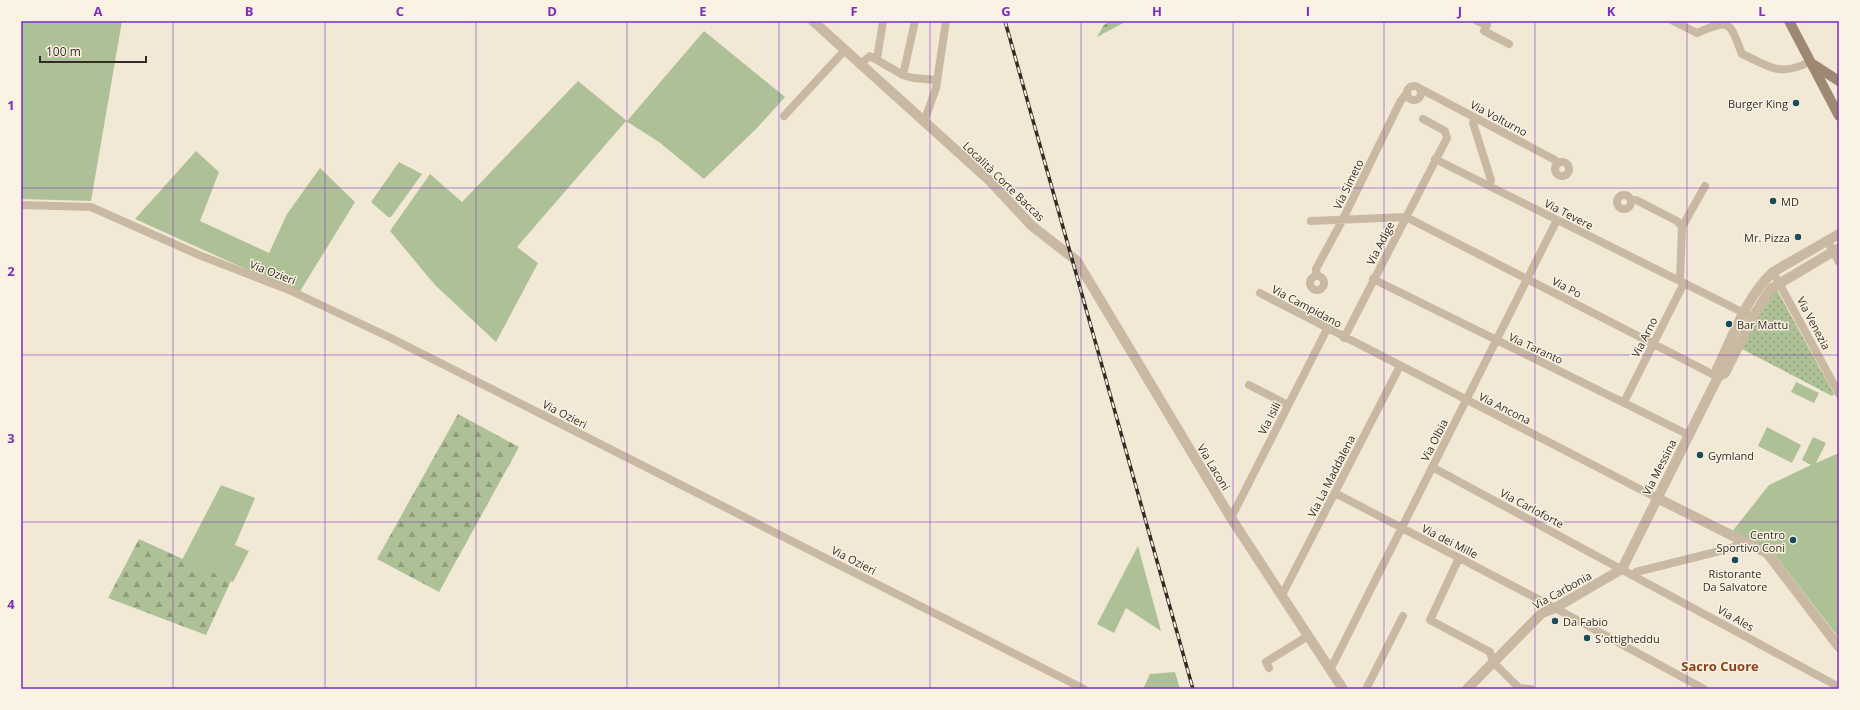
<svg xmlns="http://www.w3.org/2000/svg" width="1860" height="710" viewBox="0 0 1860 710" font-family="'Open Sans',sans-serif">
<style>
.grass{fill:#aec196}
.forest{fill:url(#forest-firs)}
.park{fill:url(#park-dots)}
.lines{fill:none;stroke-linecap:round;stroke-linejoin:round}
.minor{stroke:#cab9a2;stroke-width:8}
.tertiary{stroke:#cab9a2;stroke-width:10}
.secondary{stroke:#9e8873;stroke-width:10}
.rail-casing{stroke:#342b25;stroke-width:3.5}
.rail{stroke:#faf2e2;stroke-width:2;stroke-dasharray:6;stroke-linecap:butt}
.grid{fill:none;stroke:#7b2cbf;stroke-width:1;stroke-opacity:0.55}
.poi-dot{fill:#184c58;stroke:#faf2e2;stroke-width:1.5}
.labels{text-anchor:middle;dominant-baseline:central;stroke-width:3;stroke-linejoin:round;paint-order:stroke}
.poi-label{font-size:11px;fill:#342b25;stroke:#faf2e2;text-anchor:start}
.street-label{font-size:11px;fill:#342b25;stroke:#faf2e2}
.quarter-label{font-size:13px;font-weight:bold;fill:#884019;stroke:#faf2e2}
.neatline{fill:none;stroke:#7b2cbf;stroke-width:1.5}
.grid-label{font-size:13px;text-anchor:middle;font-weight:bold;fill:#7b2cbf}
</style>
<defs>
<pattern id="forest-firs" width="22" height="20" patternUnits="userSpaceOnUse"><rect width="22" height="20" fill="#aec196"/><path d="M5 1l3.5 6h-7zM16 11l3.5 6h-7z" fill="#8e9d7a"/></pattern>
<pattern id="park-dots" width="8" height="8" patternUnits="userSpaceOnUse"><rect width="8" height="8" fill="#aec196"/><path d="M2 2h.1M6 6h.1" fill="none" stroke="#8e9d7a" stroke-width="1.8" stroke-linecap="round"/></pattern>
</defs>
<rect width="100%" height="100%" fill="#f2e8d6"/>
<path class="grass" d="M 21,21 L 122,21 L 91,201 L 21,199 Z
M 704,31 L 785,97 L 756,129 L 704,179 L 659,142 L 626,121 L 517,247 L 538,263 L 496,342 L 435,285 L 390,231 L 430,174 L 462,202 L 578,81 L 627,121 Z
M 196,151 L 219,172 L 200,221 L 269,253 L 287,214 L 320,168 L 355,202 L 299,293 L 135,219 Z
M 399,162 L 422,174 L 391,217 L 388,217 L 371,202 Z
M 1796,382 L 1819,393 L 1814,403 L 1791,392 Z
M 1767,427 L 1801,445 L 1792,463 L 1758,446 Z
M 1813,437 L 1826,443 L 1816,463 L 1839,453 L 1839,638 L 1771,550 L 1731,533 L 1769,485 L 1811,465 L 1802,460 Z
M 221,485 L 255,498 L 235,545 L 249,551 L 233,582 L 182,560 Z
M 1138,546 L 1161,631 L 1126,608 L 1114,633 L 1097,624 Z
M 1175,672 L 1180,689 L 1143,689 L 1150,674 Z"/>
<path class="forest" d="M 1109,21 L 1127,21 L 1097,37 L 1103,26 Z
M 458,414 L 519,447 L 439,592 L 377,559 Z
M 139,539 L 231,581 L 206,635 L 108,598 Z"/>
<path class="park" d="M 1777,290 L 1834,394 L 1832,396 L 1742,349 L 1766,300 Z"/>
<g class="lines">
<path class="minor" d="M 1477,21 L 1487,25
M 1488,21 L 1484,31 L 1509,44
M 1673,21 L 1697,33 C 1731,18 1729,21 1742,54 C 1771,67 1778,77 1810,62
M 877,59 L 883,21
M 860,64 L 870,56 L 903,75 L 913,78 L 937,80
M 903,75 L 915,21
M1407 93a7 7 0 1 1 14 0a7 7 0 1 1-14 0Z
M 1419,88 L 1555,160 L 1558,163
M 784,116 L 845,50
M 1475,118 L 1473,123 L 1491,180 L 1490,186
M 924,122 L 936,88 L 946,21
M 1435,159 L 1748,315
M1555 169a7 7 0 1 1 14 0a7 7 0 1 1-14 0Z
M1617 202a7 7 0 1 1 14 0a7 7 0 1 1-14 0Z
M 1631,200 L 1636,200 L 1677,221 L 1682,227
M 21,205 L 91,207 L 199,255 L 289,290 L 389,337 L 1084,689
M 1311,221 L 1406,217 L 1718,377
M 1827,240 L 1839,262
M 1773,272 L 1839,394
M1310 283a7 7 0 1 1 14 0a7 7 0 1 1-14 0Z
M 1317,276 L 1316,269 L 1343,219 L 1400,102 L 1407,93
M 1373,279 L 1689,435
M 1680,281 L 1682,227 L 1705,186
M 1260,293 L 1657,498
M 1344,338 L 1447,138 L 1445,131 L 1423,119
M 1249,385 L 1288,405
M 1624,402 L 1684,283
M 1432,467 L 1839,687
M 1335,493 L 1555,608 L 1704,689
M 1231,518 L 1327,329
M 1459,558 L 1430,620 L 1490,652 L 1493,662 L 1519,688 L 1531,689
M 1634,575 L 1636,572 L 1732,548 L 1742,541
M 1282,595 L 1400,366
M 1269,668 L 1266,662 L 1308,636
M 1330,670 L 1557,220
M 1366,689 L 1403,616"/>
<path class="tertiary" d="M 813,21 L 989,180 L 1032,226 L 1077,261 L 1231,518 L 1343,689
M 1718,377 L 1717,369 C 1733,336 1746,297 1773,272 L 1839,234
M 1657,498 L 1767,553 L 1839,647
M 1467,689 L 1542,613 L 1555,608 L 1622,569 L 1718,377 L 1725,373 L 1753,317 L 1766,296 L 1772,288 L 1839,248"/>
<path class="secondary" d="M 1789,21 L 1839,116
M 1811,63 L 1839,81"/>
<defs>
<path id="rail" d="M 1005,21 L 1193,689"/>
</defs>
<use href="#rail" class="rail-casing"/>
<use href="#rail" class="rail"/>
</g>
<path class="grid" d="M 173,21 L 173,689M 325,21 L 325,689M 476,21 L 476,689M 627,21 L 627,689M 779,21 L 779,689M 930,21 L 930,689M 1081,21 L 1081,689M 1233,21 L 1233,689M 1384,21 L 1384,689M 1535,21 L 1535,689M 1687,21 L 1687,689M 21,188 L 1839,188M 21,355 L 1839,355M 21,522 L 1839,522"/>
<g class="poi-dot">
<circle cx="1796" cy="103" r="4"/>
<circle cx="1773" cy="201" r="4"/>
<circle cx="1798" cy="237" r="4"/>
<circle cx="1729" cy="324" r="4"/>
<circle cx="1700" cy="455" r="4"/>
<circle cx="1793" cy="540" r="4"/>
<circle cx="1735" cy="560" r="4"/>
<circle cx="1555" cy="621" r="4"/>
<circle cx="1587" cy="638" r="4"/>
</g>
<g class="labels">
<g class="poi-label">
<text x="1788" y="103" text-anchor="end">Burger King</text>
<text x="1781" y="201">MD</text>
<text x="1790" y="237" text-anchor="end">Mr. Pizza</text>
<text x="1737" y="324">Bar Mattu</text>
<text x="1708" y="455">Gymland</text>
<text x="1785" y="534" text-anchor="end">Centro<tspan x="1785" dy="13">Sportivo Coni</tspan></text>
<text x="1735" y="573" text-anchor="middle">Ristorante<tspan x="1735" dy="13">Da Salvatore</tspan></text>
<text x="1563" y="621">Da Fabio</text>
<text x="1595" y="638">S'ottigheddu</text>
</g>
<g class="street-label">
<text transform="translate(1499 118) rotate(28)">Via Volturno</text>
<text transform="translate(1004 181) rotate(44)">Località Corte Baccas</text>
<text transform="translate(1348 184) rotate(-64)">Via Simeto</text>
<text transform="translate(1569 214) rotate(27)">Via Tevere</text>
<text transform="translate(1380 243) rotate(-63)">Via Adige</text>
<text transform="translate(273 272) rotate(21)">Via Ozieri</text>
<text transform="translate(1567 287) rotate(27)">Via Po</text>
<text transform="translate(1307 306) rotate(28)">Via Campidano</text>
<text transform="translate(1814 323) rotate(62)">Via Venezia</text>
<text transform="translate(1644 337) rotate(-63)">Via Arno</text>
<text transform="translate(1536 348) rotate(25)">Via Taranto</text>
<text transform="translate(1505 408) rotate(27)">Via Ancona</text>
<text transform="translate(565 414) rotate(27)">Via Ozieri</text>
<text transform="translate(1269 418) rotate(-63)">Via Isili</text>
<text transform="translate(1434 440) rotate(-63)">Via Olbia</text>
<text transform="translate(1214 467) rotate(59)">Via Laconi</text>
<text transform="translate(1659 467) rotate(-63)">Via Messina</text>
<text transform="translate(1331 476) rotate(-63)">Via La Maddalena</text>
<text transform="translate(1532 508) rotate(28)">Via Carloforte</text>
<text transform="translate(1450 541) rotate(27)">Via dei Mille</text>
<text transform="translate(854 560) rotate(27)">Via Ozieri</text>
<text transform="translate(1562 590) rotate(-29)">Via Carbonia</text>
<text transform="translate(1736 618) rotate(29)">Via Ales</text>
</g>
<g class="quarter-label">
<text x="1720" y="666">Sacro Cuore</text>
</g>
</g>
<rect width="1860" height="710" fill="none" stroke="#faf2e2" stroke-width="44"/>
<path d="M40 56v6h106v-6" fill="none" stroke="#342b25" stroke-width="2"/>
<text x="46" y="56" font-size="12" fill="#342b25" stroke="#faf2e2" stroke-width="3" paint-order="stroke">100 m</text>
<rect x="22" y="22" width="1816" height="666" class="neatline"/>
<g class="grid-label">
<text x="98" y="16">A</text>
<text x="249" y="16">B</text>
<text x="400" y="16">C</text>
<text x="552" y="16">D</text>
<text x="703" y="16">E</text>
<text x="854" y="16">F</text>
<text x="1006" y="16">G</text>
<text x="1157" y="16">H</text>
<text x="1308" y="16">I</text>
<text x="1460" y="16">J</text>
<text x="1611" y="16">K</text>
<text x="1762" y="16">L</text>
<text x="11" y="110">1</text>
<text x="11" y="276">2</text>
<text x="11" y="443">3</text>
<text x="11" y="609">4</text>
</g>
</svg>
